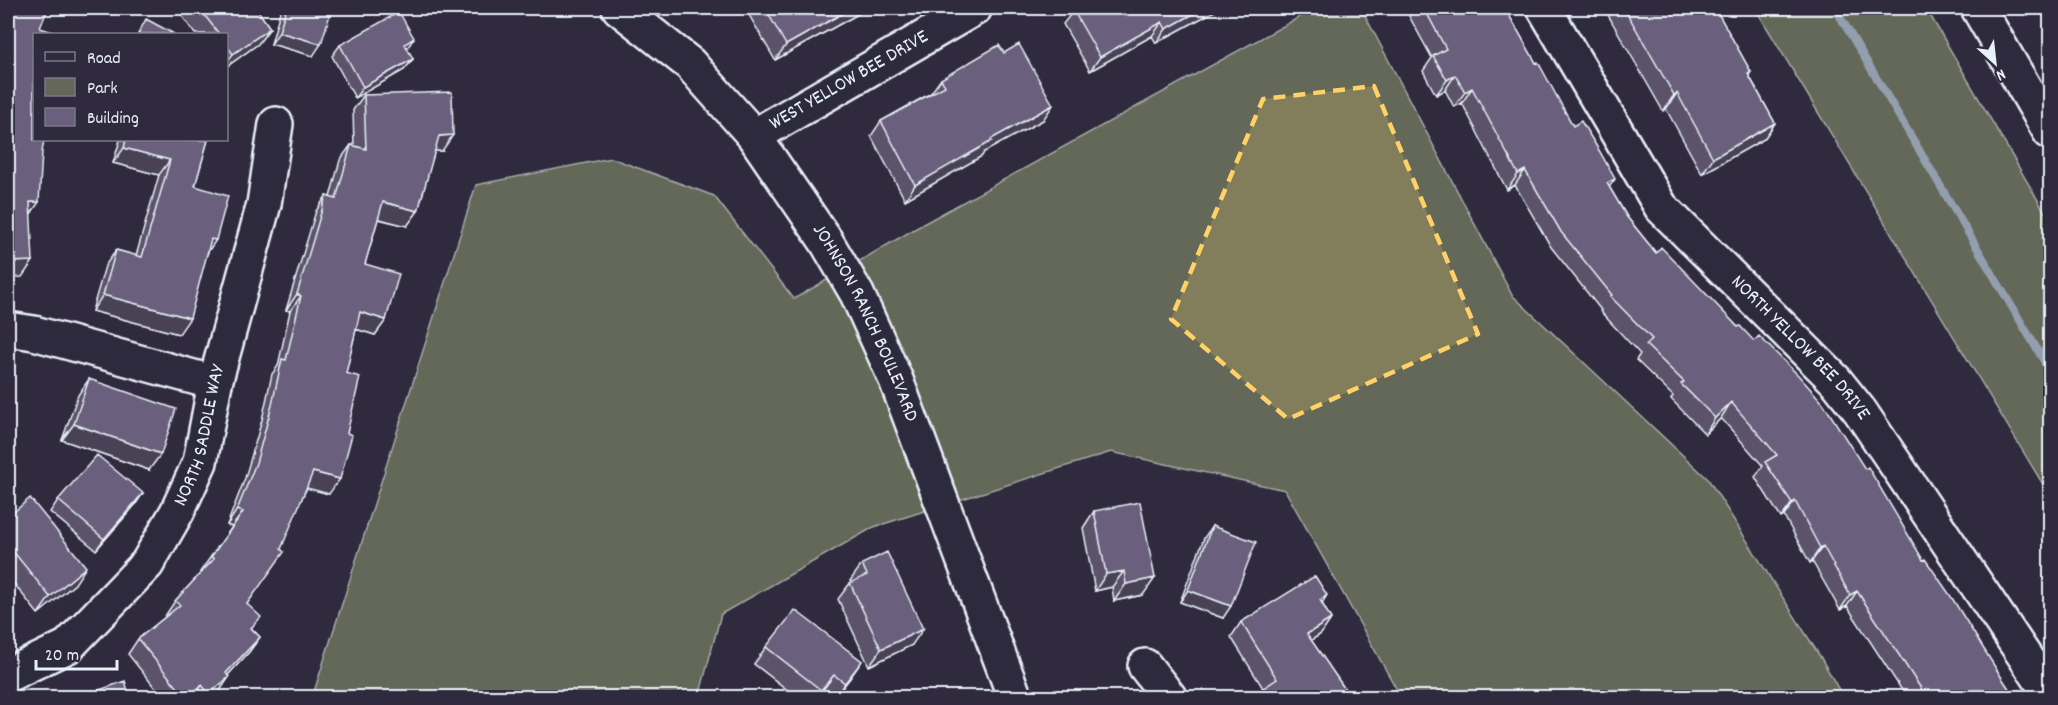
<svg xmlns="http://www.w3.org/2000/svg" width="2058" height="705" viewBox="0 0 2058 705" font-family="Dekko,sans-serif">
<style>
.green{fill:#646759;stroke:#a6aca8;stroke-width:1.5}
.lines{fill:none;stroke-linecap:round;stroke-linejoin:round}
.stream{stroke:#939eaf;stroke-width:8}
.minor-casing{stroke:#e8f1f8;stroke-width:38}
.minor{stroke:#2f2a3d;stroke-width:33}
.wall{fill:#5b526b;stroke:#e8f1f8;stroke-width:1.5}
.shaded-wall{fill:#4a4257;stroke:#e8f1f8;stroke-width:1.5}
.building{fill:#6a5f7c;stroke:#e8f1f8;stroke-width:1.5}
.marked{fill:#ffd166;fill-opacity:0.2;stroke:#ffd166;stroke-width:4.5;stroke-dasharray:12 8;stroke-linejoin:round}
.labels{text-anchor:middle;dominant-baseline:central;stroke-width:4.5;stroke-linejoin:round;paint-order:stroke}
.street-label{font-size:20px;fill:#e8f1f8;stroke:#2f2a3d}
</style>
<rect width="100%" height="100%" fill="#2f2a3d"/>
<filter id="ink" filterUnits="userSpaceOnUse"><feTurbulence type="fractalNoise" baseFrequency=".0167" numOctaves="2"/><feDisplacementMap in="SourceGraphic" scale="12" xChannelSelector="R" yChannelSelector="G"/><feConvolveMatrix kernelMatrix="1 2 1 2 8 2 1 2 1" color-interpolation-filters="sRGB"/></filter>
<g filter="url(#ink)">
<path class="green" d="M 1316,8 L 1361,8 L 1512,295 L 1708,479 L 1821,658 L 1843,697 L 1401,697 L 1285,490 L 1111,452 L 874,527 L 721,614 L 699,697 L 312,698 L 476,185 L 611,158 L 714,196 L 794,299 L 925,223 Z
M 1755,8 L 1926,8 L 2050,221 L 2050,496 Z"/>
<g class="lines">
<path class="stream" d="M 1835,8 L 2050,371"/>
<defs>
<g id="minor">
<path id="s1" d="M 619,8 L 690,64 L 754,136 L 826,241 L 857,294 L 896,380 L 1015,698"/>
<path id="s2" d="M 1544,8 L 1661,207 L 1836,381 L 1860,411 L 2050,694"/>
<path d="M 1978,8 L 2050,132"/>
<path id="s3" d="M 754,136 L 975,8"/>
<path d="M 8,329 L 34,333 L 215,383"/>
<path d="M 1145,666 L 1170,698"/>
<path id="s4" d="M 8,675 L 68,646 L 147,564 L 177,512 L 200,462 L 215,383 L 264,204 L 276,124"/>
</g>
</defs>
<use href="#minor" class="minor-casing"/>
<use href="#minor" class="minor"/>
</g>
<path class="wall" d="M 184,8 L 256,8 L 270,28 L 258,44 L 226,67 L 226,34 L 195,34 L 180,13 Z
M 281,8 L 332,8 L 313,56 L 271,44 Z
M 745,8 L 869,8 L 775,60 Z
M 1073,8 L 1220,8 L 1156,43 L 1152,36 L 1090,71 L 1063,24 L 1074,10 Z
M 1408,8 L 1505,8 L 1536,63 L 1627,217 L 1656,253 L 1923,560 L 2015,698 L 1907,698 L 1847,606 L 1840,610 L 1812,561 L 1810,563 L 1784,516 L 1781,518 L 1755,477 L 1763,466 L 1721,418 L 1705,434 L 1671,399 L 1673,396 L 1636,360 L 1640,354 L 1600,311 L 1601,310 L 1551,247 L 1515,185 L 1507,190 L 1462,103 L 1454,107 L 1445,90 L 1436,95 L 1423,71 L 1432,58 L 1409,16 L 1411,13 Z
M 1604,8 L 1715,8 L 1751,72 L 1749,75 L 1775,123 L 1764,139 L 1702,174 L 1666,109 L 1663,111 Z
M 340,45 L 407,48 L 413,59 L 404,70 L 355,98 L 332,56 Z
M 941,79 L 1043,120 L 984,152 L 982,156 L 905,200 L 871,136 L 881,121 L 931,93 Z
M 364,95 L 442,151 L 434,151 L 418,211 L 407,226 L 378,219 L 365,264 L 386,320 L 375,335 L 356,329 L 346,373 L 329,494 L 307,488 L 247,604 L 252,629 L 260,637 L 249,652 L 228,675 L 229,677 L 219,692 L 212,698 L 163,698 L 128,654 L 138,639 L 165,617 L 165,616 L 175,601 L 201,573 L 200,572 L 232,527 L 227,525 L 245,478 L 262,420 L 272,374 L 278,366 L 290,311 L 286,310 L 316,211 L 326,196 L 330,197 L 340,160 L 351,145 L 354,146 L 353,110 Z
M 120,140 L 208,140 L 195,186 L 208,252 L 179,334 L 92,311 L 105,266 L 116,250 L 136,256 L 159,175 L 113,163 Z
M 89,379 L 149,470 L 62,440 L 78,395 Z
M 143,493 L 135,505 L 96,550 L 50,512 L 58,500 Z
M 1094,511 L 1143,595 L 1114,601 L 1112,587 L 1095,591 L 1083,528 Z
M 8,517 L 75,584 L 38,614 L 8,576 Z
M 1212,526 L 1223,618 L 1180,602 L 1204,538 Z
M 862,564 L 912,645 L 869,666 L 838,599 L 851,582 L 850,581 Z
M 1322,603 L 1331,619 L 1321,634 L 1311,640 L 1351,698 L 1254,698 L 1259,691 L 1263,688 L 1231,637 L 1241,622 Z
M 766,647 L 850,678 L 834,698 L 830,698 L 822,691 L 817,698 L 798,698 L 754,664 Z"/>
<path class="shaded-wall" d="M 852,8 L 869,8 L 775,60 L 786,45 Z
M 1204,8 L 1220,8 L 1156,43 L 1166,29 Z
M 1162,22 L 1152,36 L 1090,71 L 1100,57 Z
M 270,28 L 258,44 L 226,67 L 226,63 L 233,54 Z
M 279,32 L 321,44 L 313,56 L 271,44 Z
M 414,38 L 406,50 L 405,44 Z
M 413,59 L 404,70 L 355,98 L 363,87 Z
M 1455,75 L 1445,90 L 1436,95 L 1447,80 Z
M 1472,88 L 1462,103 L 1454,107 L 1465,92 Z
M 1677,93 L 1666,109 L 1663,111 L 1674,95 Z
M 1053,105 L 1043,120 L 984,152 L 982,156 L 905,200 L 915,185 L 991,139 Z
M 1775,123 L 1764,139 L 1702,174 L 1713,158 Z
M 453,135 L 442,151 L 428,151 L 439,136 Z
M 124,148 L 170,160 L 159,175 L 113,163 Z
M 1525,170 L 1515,185 L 1507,190 L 1518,174 Z
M 1615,179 L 1604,194 L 1607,183 Z
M 30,202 L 39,202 L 28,218 Z
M 383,202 L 418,211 L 407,226 L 372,217 Z
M 211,239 L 216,240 L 205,256 Z
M 33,261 L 22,277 L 8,278 L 8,262 Z
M 297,294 L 301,296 L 290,311 L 286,310 Z
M 103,295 L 190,318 L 179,334 L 92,311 Z
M 360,312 L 386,320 L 375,335 L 349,327 Z
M 1731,402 L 1721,418 L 1705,434 L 1715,418 Z
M 74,424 L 161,454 L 149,470 L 62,440 Z
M 313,472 L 340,479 L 329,494 L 303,487 Z
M 143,493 L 135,505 L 96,550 L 104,539 Z
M 1795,501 L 1784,516 L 1781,518 L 1792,503 Z
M 237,510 L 243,512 L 232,527 L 227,525 Z
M 1823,546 L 1812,561 L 1810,563 L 1820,548 Z
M 86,567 L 75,584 L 38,614 L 50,597 Z
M 1124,571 L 1112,587 L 1095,591 L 1106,574 Z
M 1155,578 L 1143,595 L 1114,601 L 1126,584 Z
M 1188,590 L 1231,606 L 1223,618 L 1180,602 Z
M 1857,591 L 1847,606 L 1840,610 L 1850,595 Z
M 1327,595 L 1317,611 L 1320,600 Z
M 1331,619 L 1321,634 L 1296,650 L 1307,634 Z
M 923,629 L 912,645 L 869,666 L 881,649 Z
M 260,637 L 249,652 L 216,688 L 226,673 Z
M 862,661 L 850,678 L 834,698 L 845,683 Z
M 834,675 L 822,691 L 816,698 L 821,690 Z
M 229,677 L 219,692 L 212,698 L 206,698 L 209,694 Z
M 202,685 L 194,698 L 187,698 Z"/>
<path class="building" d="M 8,8 L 48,8 L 40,28 L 59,34 L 34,34 L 34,140 L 44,140 L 42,152 L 39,202 L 30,202 L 33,261 L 8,262 Z
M 199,8 L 256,8 L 270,28 L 233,54 L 226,45 L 226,34 L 219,34 Z
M 286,8 L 332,8 L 321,44 L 279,32 Z
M 765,8 L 852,8 L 786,45 Z
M 1078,8 L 1204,8 L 1166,29 L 1162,22 L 1100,57 L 1073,10 Z
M 1424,8 L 1505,8 L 1536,63 L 1538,62 L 1573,126 L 1581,121 L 1600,152 L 1615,179 L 1607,183 L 1627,217 L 1656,253 L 1661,247 L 1738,327 L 1740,326 L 1754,341 L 1759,336 L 1798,375 L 1823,403 L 1865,469 L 1868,467 L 1923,560 L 1925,559 L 1952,598 L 2000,675 L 2015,698 L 1922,698 L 1920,695 L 1924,693 L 1857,591 L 1850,595 L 1823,546 L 1820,548 L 1795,501 L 1792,503 L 1765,462 L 1777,455 L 1731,402 L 1715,418 L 1681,384 L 1684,382 L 1646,345 L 1652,339 L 1610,296 L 1612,295 L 1561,232 L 1525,170 L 1518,174 L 1472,88 L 1465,92 L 1455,75 L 1447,80 L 1433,56 L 1446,49 Z
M 1624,8 L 1715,8 L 1751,72 L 1748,74 L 1775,123 L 1713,158 L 1677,93 L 1674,95 Z
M 399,12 L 414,38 L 405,44 L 413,59 L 363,87 L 340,45 Z
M 146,19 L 174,34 L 138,34 Z
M 1019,44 L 1053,105 L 991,139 L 992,141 L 915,185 L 881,121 L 945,86 L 941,79 L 999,45 L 1004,53 Z
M 452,92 L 453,135 L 439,136 L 418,211 L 383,202 L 365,264 L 399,274 L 386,320 L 360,312 L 346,373 L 360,377 L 347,433 L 352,435 L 340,479 L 313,472 L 281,549 L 284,552 L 247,604 L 261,617 L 251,628 L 260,637 L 226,673 L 229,677 L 209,694 L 202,685 L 186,698 L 138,639 L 180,605 L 175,601 L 214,559 L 211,557 L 243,512 L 237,510 L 256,463 L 272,405 L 282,359 L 286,360 L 301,296 L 297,294 L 326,196 L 336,199 L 351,145 L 366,149 L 364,95 Z
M 126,140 L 208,140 L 195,186 L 228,196 L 216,240 L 211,239 L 190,318 L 103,295 L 116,250 L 142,257 L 170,160 L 124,148 Z
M 8,364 L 12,365 L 8,387 Z
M 89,379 L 176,409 L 161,454 L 74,424 Z
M 97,455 L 143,493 L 104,539 L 58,500 Z
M 30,498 L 86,567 L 50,597 L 8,545 L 8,517 Z
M 1140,502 L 1155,578 L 1126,584 L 1124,571 L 1106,574 L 1094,511 Z
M 1212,526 L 1256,542 L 1231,606 L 1188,590 Z
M 887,552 L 923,629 L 881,649 L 850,583 L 867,575 L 862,564 Z
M 1315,576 L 1327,595 L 1320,600 L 1331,619 L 1307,634 L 1351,698 L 1264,698 L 1259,691 L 1277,679 L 1241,622 Z
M 795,610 L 862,661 L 845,683 L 834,675 L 821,690 L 766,647 Z
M 8,612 L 11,619 L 8,621 Z
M 125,681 L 130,698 L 77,698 Z"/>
</g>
<path class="marked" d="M 1374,86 L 1478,334 L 1288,419 L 1171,319 L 1263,99 Z"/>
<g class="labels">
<g class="street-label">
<text stroke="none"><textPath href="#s3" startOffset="110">WEST YELLOW BEE DRIVE</textPath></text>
<text stroke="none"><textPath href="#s1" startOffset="405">JOHNSON RANCH BOULEVARD</textPath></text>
<text stroke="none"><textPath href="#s2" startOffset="429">NORTH YELLOW BEE DRIVE</textPath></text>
<text stroke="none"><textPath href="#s4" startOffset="321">NORTH SADDLE WAY</textPath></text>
</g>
</g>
<rect width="2058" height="705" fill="none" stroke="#2f2a3d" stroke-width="30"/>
<rect x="15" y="15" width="2028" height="675" fill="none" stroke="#e8f1f8" stroke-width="2" filter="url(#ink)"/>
<rect x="33" y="33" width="195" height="108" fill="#2f2a3d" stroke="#797a88" stroke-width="1.5"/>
<rect x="45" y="52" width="30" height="9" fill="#2f2a3d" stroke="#797a88" stroke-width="1.5"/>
<text x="87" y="63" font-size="18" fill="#e8f1f8">Road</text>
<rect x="45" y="78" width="30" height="18" fill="#646759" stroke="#797a88" stroke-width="1.5"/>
<text x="87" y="93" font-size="18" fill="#e8f1f8">Park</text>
<rect x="45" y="108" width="30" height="18" fill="#6a5f7c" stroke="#797a88" stroke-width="1.5"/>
<text x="87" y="123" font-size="18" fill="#e8f1f8">Building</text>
<g transform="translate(1995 63) rotate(153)" stroke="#2f2a3d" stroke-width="4.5" paint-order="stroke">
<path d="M0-4.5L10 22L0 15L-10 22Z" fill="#e8f1f8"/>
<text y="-9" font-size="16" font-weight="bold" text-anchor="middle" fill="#e8f1f8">N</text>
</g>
<path d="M36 660v9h81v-9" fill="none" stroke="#e8f1f8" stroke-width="3"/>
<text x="45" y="660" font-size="18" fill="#e8f1f8" stroke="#2f2a3d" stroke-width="4.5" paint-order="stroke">20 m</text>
</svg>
